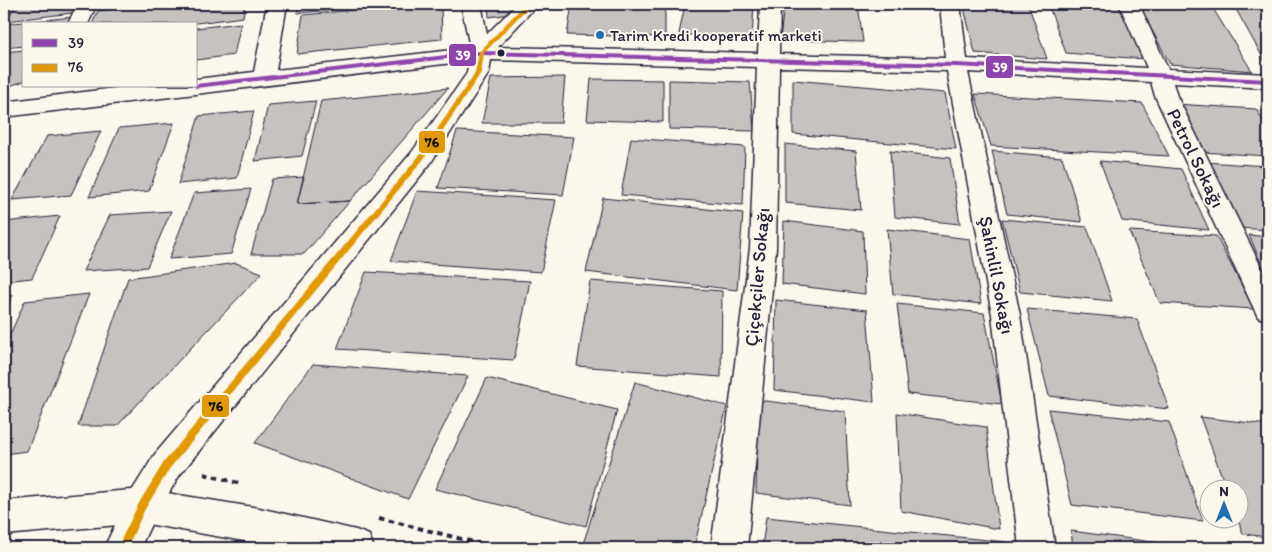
<svg xmlns="http://www.w3.org/2000/svg" width="1272" height="552" viewBox="0 0 1272 552" font-family="Itim,sans-serif">
<style>
.building{fill:#c6c2c0;stroke:#22223b}
.lines{fill:none;stroke-linecap:round;stroke-linejoin:round}
.minor-casing{stroke:#22223b;stroke-width:3}
.major-casing{stroke:#22223b;stroke-width:3}
.path{stroke:#22223b;stroke-width:4;stroke-dasharray:5.5 4.5;stroke-linecap:butt}
.minor{fill:#fbf7ec;fill-rule:evenodd}
.major{fill:#fbf7ec;fill-rule:evenodd}
.bus-1-casing{stroke:#fbf7ec;stroke-width:3}
.bus-2-casing{stroke:#fbf7ec;stroke-width:3}
.bus-1{fill:#8e44ad;fill-rule:evenodd}
.bus-2{fill:#e29906;fill-rule:evenodd}
.poi-dot{fill:#1f6fb2;stroke:#fbf7ec;stroke-width:2}
.bus-dot{fill:#22223b;stroke:#fbf7ec;stroke-width:2}
.labels{text-anchor:middle;dominant-baseline:central;stroke-width:4;stroke-linejoin:round;paint-order:stroke}
.far-poi-label{font-size:16px;fill:#22223b;stroke:#fbf7ec;text-anchor:start}
.street-label{font-size:19px;fill:#22223b;stroke:#fbf7ec}
.line-badge{stroke:#fbf7ec;stroke-width:2}
.badge-label{font-size:14px;text-anchor:middle;font-weight:bold;fill:#fff}
.pale-badge-label{font-size:14px;text-anchor:middle;font-weight:bold;fill:#111}
</style>
<rect width="100%" height="100%" fill="#fbf7ec"/>
<filter id="ink" filterUnits="userSpaceOnUse"><feTurbulence type="fractalNoise" baseFrequency=".02" numOctaves="2"/><feDisplacementMap in="SourceGraphic" scale="10" xChannelSelector="R" yChannelSelector="G"/><feConvolveMatrix kernelMatrix="1 2 1 2 8 2 1 2 1" color-interpolation-filters="sRGB"/></filter>
<g filter="url(#ink)">
<path class="building" d="M 16,4 L 84,4 L 80,12 L 7,21 Z
M 156,4 L 245,4 L 243,17 L 189,24 L 92,24 L 98,11 Z
M 299,4 L 362,4 L 361,8 L 297,13 Z
M 416,4 L 441,4 L 442,39 L 297,54 L 303,15 Z
M 488,4 L 520,4 L 511,14 L 489,17 Z
M 572,4 L 665,4 L 665,37 L 567,35 Z
M 685,4 L 754,4 L 752,40 L 679,34 Z
M 784,4 L 858,4 L 863,42 L 780,40 Z
M 963,4 L 1028,4 L 1047,59 L 975,53 Z
M 1048,4 L 1118,4 L 1145,59 L 1066,53 Z
M 1138,4 L 1210,4 L 1252,71 L 1170,64 Z
M 1233,4 L 1268,4 L 1268,67 Z
M 73,17 L 69,24 L 24,24 L 24,46 L 4,48 L 4,24 Z
M 241,23 L 234,55 L 196,60 L 196,28 Z
M 24,50 L 24,81 L 4,88 L 4,52 Z
M 565,77 L 561,123 L 482,123 L 491,78 Z
M 591,79 L 663,80 L 663,122 L 587,120 Z
M 669,80 L 750,82 L 754,131 L 669,129 Z
M 793,80 L 945,93 L 956,149 L 793,134 Z
M 448,88 L 350,201 L 297,204 L 321,101 Z
M 975,94 L 1142,103 L 1169,156 L 991,146 Z
M 316,101 L 302,156 L 255,161 L 268,105 Z
M 1175,104 L 1256,109 L 1268,128 L 1268,156 L 1201,152 Z
M 254,111 L 237,178 L 178,184 L 199,116 Z
M 174,123 L 149,191 L 89,197 L 119,128 Z
M 101,131 L 71,195 L 12,200 L 47,136 Z
M 457,131 L 574,137 L 563,195 L 438,188 Z
M 631,138 L 745,147 L 743,205 L 621,195 Z
M 785,144 L 856,151 L 861,210 L 785,203 Z
M 890,151 L 950,158 L 960,224 L 895,217 Z
M 992,151 L 1062,157 L 1082,222 L 1007,214 Z
M 1100,161 L 1181,169 L 1209,230 L 1122,221 Z
M 1204,162 L 1268,166 L 1268,230 L 1240,228 Z
M 304,177 L 297,204 L 350,201 L 304,254 L 251,254 L 272,179 Z
M 251,189 L 231,254 L 169,259 L 194,193 Z
M 417,191 L 556,200 L 541,272 L 391,261 Z
M 603,198 L 743,213 L 737,290 L 586,272 Z
M 171,211 L 147,267 L 83,271 L 110,215 Z
M 60,216 L 32,278 L 4,281 L 4,222 Z
M 1002,219 L 1087,227 L 1112,301 L 1020,292 Z
M 784,221 L 863,231 L 865,294 L 782,284 Z
M 887,229 L 970,239 L 981,304 L 893,294 Z
M 1129,231 L 1216,236 L 1254,309 L 1160,303 Z
M 1249,235 L 1268,237 L 1268,279 Z
M 236,263 L 262,273 L 117,426 L 78,426 L 128,278 Z
M 366,272 L 530,281 L 514,360 L 337,349 Z
M 590,281 L 722,291 L 721,377 L 577,366 Z
M 89,294 L 27,451 L 4,454 L 4,348 L 25,301 Z
M 13,295 L 4,314 L 4,296 Z
M 776,300 L 867,310 L 874,402 L 774,390 Z
M 897,304 L 984,313 L 1002,404 L 908,394 Z
M 1027,309 L 1137,319 L 1169,409 L 1049,396 Z
M 313,364 L 468,376 L 408,499 L 255,443 Z
M 487,378 L 617,410 L 586,526 L 435,489 Z
M 635,382 L 727,406 L 694,548 L 609,548 L 584,541 Z
M 758,400 L 845,411 L 850,505 L 756,493 Z
M 1048,409 L 1169,422 L 1203,521 L 1072,505 Z
M 897,413 L 986,427 L 999,529 L 901,511 Z
M 1200,417 L 1268,425 L 1268,537 L 1243,534 L 1238,520 L 1240,490 L 1227,490 Z
M 766,517 L 1006,542 L 1007,548 L 762,548 Z
M 1071,531 L 1198,548 L 1073,548 Z"/>
<g class="lines">
<defs>
<path id="minor" d="M 77,4 L 97,4 L 88,24 L 68,24 Z
M 267,4 L 287,4 L 276,70 L 470,48 L 461,4 L 481,4 L 487,34 L 517,4 L 538,4 L 498,47 L 758,53 L 760,4 L 780,4 L 779,54 L 945,58 L 940,4 L 960,4 L 967,59 L 1147,68 L 1119,4 L 1139,4 L 1168,69 L 1268,74 L 1268,88 L 1173,83 L 1177,96 L 1268,281 L 1268,321 L 1258,317 L 1254,309 L 1155,96 L 1151,82 L 968,72 L 1020,315 L 1055,548 L 1019,548 L 992,315 L 947,71 L 779,67 L 776,248 L 747,548 L 711,548 L 750,248 L 757,67 L 491,60 L 489,73 L 430,164 L 179,476 L 154,518 L 140,548 L 104,548 L 130,494 L 155,454 L 412,152 L 467,73 L 469,61 L 4,117 L 4,102 L 131,86 L 196,86 L 196,79 L 254,72 Z"/>
<path id="major" d="M 142,489 L 259,508 L 356,530 L 369,535 L 374,548 L 283,548 L 142,523 L 4,535 L 4,501 Z"/>
</defs>
<use href="#minor" class="minor-casing"/>
<use href="#major" class="major-casing"/>
<path class="path" d="M 204,474 L 242,484
M 379,518 L 497,548"/>
<use href="#minor" class="minor"/>
<use href="#major" class="major"/>
<defs>
<path id="bus-1" d="M 481,51 L 956,63 L 1268,79 L 1268,83 L 956,67 L 481,55 L 196,88 L 193,86 L 196,86 L 196,84 Z"/>
<path id="bus-2" d="M 525,4 L 531,4 L 484,53 L 481,73 L 423,160 L 170,468 L 145,509 L 127,548 L 117,548 L 139,503 L 164,462 L 419,156 L 475,73 L 479,52 Z"/>
</defs>
<use href="#bus-1" class="bus-1-casing"/>
<use href="#bus-2" class="bus-2-casing"/>
<use href="#bus-1" class="bus-1"/>
<use href="#bus-2" class="bus-2"/>
</g>
</g>
<circle class="poi-dot" cx="600" cy="35" r="5"/>
<circle class="bus-dot" cx="501" cy="53" r="4.5"/>
<g class="labels">
<g class="far-poi-label">
<text x="610" y="35">Tarim Kredi kooperatif marketi</text>
</g>
<g class="street-label">
<text transform="translate(1196 158) rotate(64)">Petrol Sokağı</text>
<text transform="translate(997 275) rotate(79)">Şahinlil Sokağı</text>
<text transform="translate(757 277) rotate(-85)">Çiçekçiler Sokağı</text>
</g>
</g>
<g class="line-badge">
<rect x="448" y="43" width="29" height="24" rx="5" fill="#8e44ad"/>
<rect x="985" y="55" width="29" height="24" rx="5" fill="#8e44ad"/>
<rect x="418" y="130" width="28" height="24" rx="5" fill="#e29906"/>
<rect x="201" y="394" width="29" height="24" rx="5" fill="#e29906"/>
</g>
<g class="badge-label">
<text x="463" y="60">39</text>
<text x="1000" y="72">39</text>
</g>
<g class="pale-badge-label">
<text x="432" y="147">76</text>
<text x="216" y="411">76</text>
</g>
<rect width="1272" height="552" fill="none" stroke="#fbf7ec" stroke-width="20"/>
<rect x="10" y="10" width="1252" height="532" fill="none" stroke="#22223b" stroke-width="2" filter="url(#ink)"/>
<rect x="22" y="22" width="175" height="65" fill="#fbf7ec" stroke="#a4a2a5"/>
<rect x="32" y="39" width="25" height="8" fill="#8e44ad" stroke="#a4a2a5"/>
<text x="68" y="48" font-size="15" fill="#22223b">39</text>
<rect x="32" y="64" width="25" height="8" fill="#e29906" stroke="#a4a2a5"/>
<text x="68" y="72" font-size="15" fill="#22223b">76</text>
<g transform="translate(1224 504)"><circle r="24" fill="#fbf7ec" stroke="#a4a2a5"/>
<path d="M0-4L9 19L0 12L-9 19Z" fill="#1f6fb2"/>
<text y="-8" font-size="14" font-weight="bold" text-anchor="middle" fill="#22223b">N</text>
</g>
</svg>
